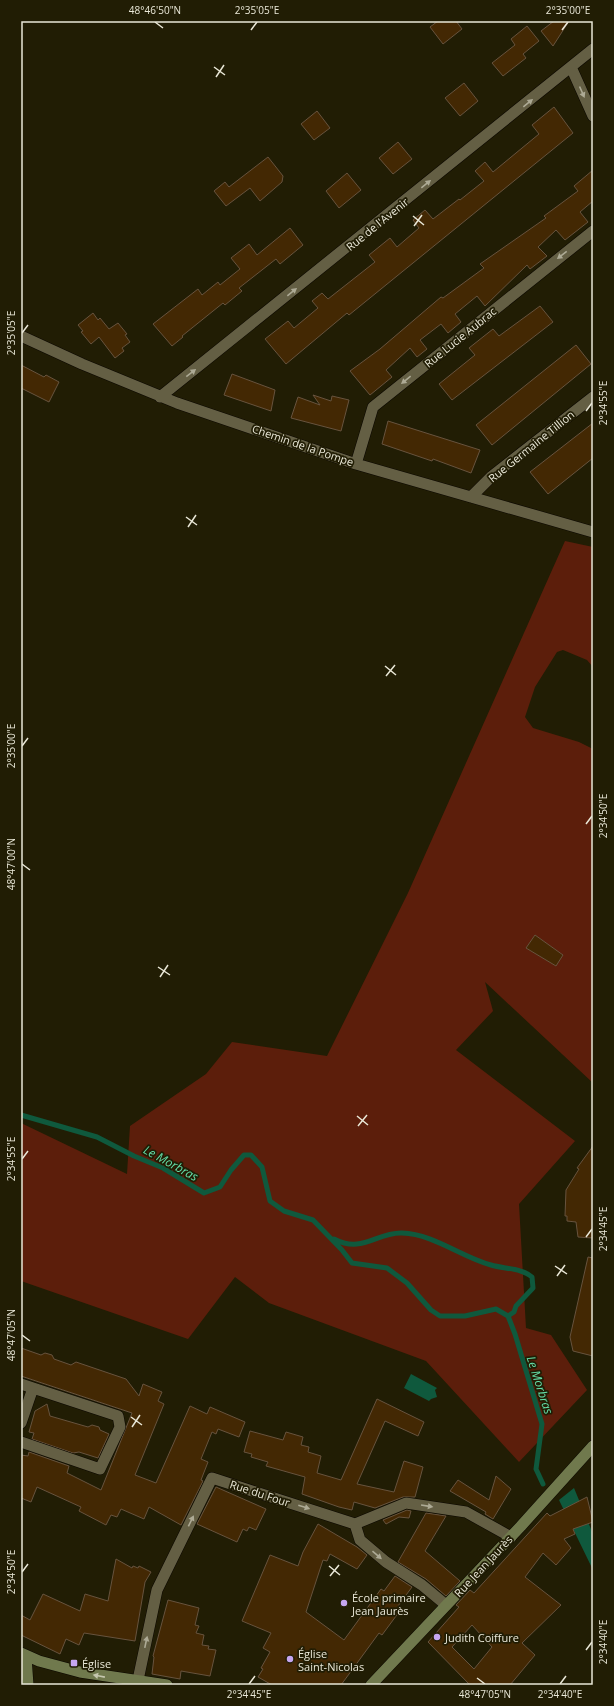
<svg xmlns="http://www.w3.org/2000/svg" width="614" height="1706" viewBox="0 0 614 1706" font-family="'Open Sans',sans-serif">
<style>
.green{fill:#5c1e0b}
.water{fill:#0f593d}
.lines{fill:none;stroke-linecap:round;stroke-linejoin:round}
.stream{stroke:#0f593d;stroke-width:5}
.building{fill:#432803;stroke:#67533e;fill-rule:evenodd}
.minor-casing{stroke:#0b0700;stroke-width:12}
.secondary-casing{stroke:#0b0700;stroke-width:12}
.minor{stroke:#645f44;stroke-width:11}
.secondary{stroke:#70794d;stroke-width:11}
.oneway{fill:#adaa95}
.oneway2{fill:#c5c6ae}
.ticks{fill:none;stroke:#e9e7d7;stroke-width:1.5}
.poi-dot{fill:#c6a6f0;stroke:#211d04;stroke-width:1.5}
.labels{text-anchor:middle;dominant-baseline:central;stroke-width:3.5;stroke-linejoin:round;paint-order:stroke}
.street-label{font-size:11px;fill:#e9e7d7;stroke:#211d04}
.poi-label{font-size:11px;fill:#e9e7d7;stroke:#211d04;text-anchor:start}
.water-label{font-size:12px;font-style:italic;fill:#64dea8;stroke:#211d04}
.neatline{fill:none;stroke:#e9e7d7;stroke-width:1.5}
.ticks-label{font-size:10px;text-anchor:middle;fill:#e9e7d7}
</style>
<rect width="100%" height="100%" fill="#211d04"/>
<path class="green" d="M 565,541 L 593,547 L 593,667 L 587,660 L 563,650 L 557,652 L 535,687 L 525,717 L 533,728 L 579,742 L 593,749 L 593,1083 L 485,982 L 493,1011 L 456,1050 L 575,1141 L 519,1204 L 526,1328 L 551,1335 L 587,1390 L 519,1462 L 426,1361 L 269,1303 L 235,1277 L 188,1339 L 21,1281 L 21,1123 L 127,1174 L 130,1126 L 206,1074 L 232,1042 L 327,1056 L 408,893 Z"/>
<path class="water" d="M 411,1374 L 437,1388 L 435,1390 L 437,1397 L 431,1399 L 429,1401 L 404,1388 Z
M 574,1488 L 593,1534 L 593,1570 L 559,1500 Z"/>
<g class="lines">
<path class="stream" d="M 21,1115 L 97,1137 L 134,1156 L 163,1168 L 204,1193 L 220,1187 L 231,1170 L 244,1155 L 251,1155 L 262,1167 L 270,1201 L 284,1211 L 313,1220 L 342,1250 L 352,1263 L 387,1268 L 407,1283 L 431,1310 L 440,1316 L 465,1316 L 496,1309 L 508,1316 L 515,1334 L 542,1424 L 536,1469 L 543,1484
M 334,1239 C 363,1254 376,1232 402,1233 C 434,1234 461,1257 491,1265 C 504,1269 522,1268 532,1277 L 533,1288 L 516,1306 L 514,1312 L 508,1316"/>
</g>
<path class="building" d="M 438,21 L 456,21 L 462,29 L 443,44 L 430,27 Z
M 554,21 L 569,21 L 553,46 L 541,31 Z
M 527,26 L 539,41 L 523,54 L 526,58 L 503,76 L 492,63 L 515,45 L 511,39 Z
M 464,83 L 478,101 L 460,116 L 445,98 Z
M 554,107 L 573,133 L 349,315 L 347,313 L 286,364 L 265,339 L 288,321 L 294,328 L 318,308 L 312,301 L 322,293 L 328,299 L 375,262 L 369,255 L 390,238 L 397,247 L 419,228 L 413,220 L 425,210 L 433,219 L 459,199 L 460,200 L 484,181 L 475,171 L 485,162 L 493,172 L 539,134 L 532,125 Z
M 317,111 L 330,128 L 314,140 L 301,124 Z
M 398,142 L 412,159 L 393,174 L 379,158 Z
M 268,157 L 283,176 L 282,182 L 260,201 L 250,188 L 226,206 L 214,191 L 225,182 L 229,187 Z
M 593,170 L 593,201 L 580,212 L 588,222 L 565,240 L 556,230 L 538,247 L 547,256 L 530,269 L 527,265 L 485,306 L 477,296 L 455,314 L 461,322 L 448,333 L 441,324 L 420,340 L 427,349 L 417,357 L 410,348 L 386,370 L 392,377 L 370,395 L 350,371 L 380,349 L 441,297 L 443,298 L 484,268 L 480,264 L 546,218 L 544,216 L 578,191 L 574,186 Z
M 347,173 L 361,190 L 339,208 L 326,191 Z
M 290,228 L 303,245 L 280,264 L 276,259 L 239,288 L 242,291 L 225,305 L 223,303 L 182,336 L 183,337 L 172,346 L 153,324 L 198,289 L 202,295 L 218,282 L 220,285 L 240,269 L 231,258 L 249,244 L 257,255 Z
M 540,306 L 553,322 L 452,400 L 439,384 L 475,355 L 469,348 L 493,329 L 499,336 Z
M 93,313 L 98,320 L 100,318 L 109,329 L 118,323 L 127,334 L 125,335 L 130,342 L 122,348 L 124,351 L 115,358 L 99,337 L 91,344 L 81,332 L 83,331 L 78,325 Z
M 576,345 L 591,364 L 492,445 L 476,425 Z
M 21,365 L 44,377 L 46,375 L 59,382 L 49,402 L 21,388 Z
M 232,374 L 275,390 L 271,411 L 224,395 Z
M 313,395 L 331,401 L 332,396 L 349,400 L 341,431 L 291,418 L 298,397 L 320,405 Z
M 388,421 L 480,450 L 471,473 L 433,459 L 432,461 L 382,444 Z
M 593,423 L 593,458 L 548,494 L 530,472 Z
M 535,935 L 563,955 L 556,966 L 526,948 Z
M 593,1146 L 593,1238 L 578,1237 L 576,1222 L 567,1221 L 567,1216 L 565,1216 L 566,1190 L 579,1169 L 577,1168 Z
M 588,1257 L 593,1258 L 593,1356 L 573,1351 L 570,1337 Z
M 21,1348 L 41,1355 L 45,1353 L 52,1355 L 54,1359 L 71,1365 L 76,1362 L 126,1379 L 139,1396 L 143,1384 L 162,1392 L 158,1401 L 164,1404 L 135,1475 L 156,1483 L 190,1406 L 207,1414 L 210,1407 L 245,1422 L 239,1437 L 218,1429 L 216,1434 L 212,1432 L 201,1459 L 208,1462 L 201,1480 L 203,1481 L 181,1525 L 149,1507 L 144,1519 L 121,1509 L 117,1517 L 111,1515 L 106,1525 L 79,1511 L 81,1507 L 37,1487 L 31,1502 L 21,1498 L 21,1455 L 28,1456 L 29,1452 L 69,1466 L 67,1473 L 101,1490 L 132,1413 L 21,1376 Z
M 377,1399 L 424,1422 L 418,1436 L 385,1421 L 357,1484 L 394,1492 L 404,1461 L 423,1467 L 415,1497 L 403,1497 L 375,1508 L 354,1502 L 352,1510 L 339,1507 L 302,1494 L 305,1477 L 266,1466 L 268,1462 L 251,1457 L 252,1454 L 244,1452 L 250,1431 L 283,1440 L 286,1432 L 303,1437 L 301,1445 L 309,1447 L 308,1452 L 321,1456 L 317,1473 L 341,1480 Z
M 47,1404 L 50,1416 L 88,1427 L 92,1425 L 99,1427 L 100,1430 L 109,1434 L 98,1458 L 79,1452 L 73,1453 L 32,1439 L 34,1433 L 29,1432 L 35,1411 Z
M 496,1476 L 511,1489 L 493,1519 L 485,1514 L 486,1512 L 450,1491 L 458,1480 L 489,1500 Z
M 216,1487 L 266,1509 L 256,1530 L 249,1527 L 247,1531 L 243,1529 L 237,1542 L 197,1524 Z
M 587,1497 L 593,1522 L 573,1529 L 575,1534 L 564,1539 L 571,1548 L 556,1565 L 543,1553 L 525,1577 L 561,1605 L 522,1643 L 535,1655 L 510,1685 L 470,1685 L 428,1642 L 459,1607 L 456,1605 L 470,1590 L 474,1593 L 547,1513 L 550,1516 ZM 472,1625 L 492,1647 L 474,1669 L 452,1647 Z
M 407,1510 L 411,1511 L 409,1518 L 399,1517 L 386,1524 L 383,1520 Z
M 426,1513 L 446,1516 L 425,1551 L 460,1581 L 446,1596 L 426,1579 L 398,1562 Z
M 318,1524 L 357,1547 L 367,1555 L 357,1569 L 330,1554 L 327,1561 L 323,1560 L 306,1612 L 344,1640 L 381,1589 L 384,1591 L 395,1576 L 412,1587 L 398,1606 L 402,1608 L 382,1635 L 379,1633 L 341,1685 L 272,1685 L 258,1677 L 263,1669 L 261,1668 L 270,1652 L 263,1648 L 271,1633 L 242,1621 L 270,1555 L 298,1566 L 303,1552 Z
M 116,1559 L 132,1568 L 133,1566 L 138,1568 L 139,1566 L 151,1572 L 145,1582 L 135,1641 L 84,1633 L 79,1645 L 66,1639 L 60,1654 L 21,1635 L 21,1615 L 30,1620 L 43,1594 L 80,1611 L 85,1594 L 108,1601 Z
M 168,1600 L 199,1608 L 195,1625 L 199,1626 L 196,1633 L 204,1635 L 202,1645 L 209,1646 L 208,1649 L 216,1650 L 210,1676 L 181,1671 L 180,1679 L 152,1674 L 154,1657 L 153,1656 Z"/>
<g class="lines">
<defs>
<path id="minor" d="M 571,67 L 593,116
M 21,336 L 82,364 L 177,403 L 356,464 L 593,532
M 160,397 L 593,49
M 356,464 L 373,407 L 593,231
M 471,497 L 492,476 L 593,397
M 21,1384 L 33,1388
M 21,1423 L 33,1388 L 118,1416 L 120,1427 L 100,1469 L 21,1442
M 355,1524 L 360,1540 L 386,1562 L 422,1585 L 446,1605
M 138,1680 L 157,1590 L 212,1478 L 355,1524 L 406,1503 L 466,1512 L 511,1537"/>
<path id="secondary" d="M 21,1653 L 39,1661 L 80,1672 L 167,1685
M 26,1657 L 28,1685
M 371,1685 L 521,1526 L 593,1446"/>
</defs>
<use href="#minor" class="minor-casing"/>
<use href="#secondary" class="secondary-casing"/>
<use href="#minor" class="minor"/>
<use href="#secondary" class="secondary"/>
</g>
<defs><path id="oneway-solid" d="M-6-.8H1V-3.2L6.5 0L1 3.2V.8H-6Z"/></defs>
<g class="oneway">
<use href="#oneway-solid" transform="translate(582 92) rotate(66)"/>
<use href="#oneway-solid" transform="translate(528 103) rotate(-39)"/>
<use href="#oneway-solid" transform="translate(426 184) rotate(-39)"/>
<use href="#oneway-solid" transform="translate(562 255) rotate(142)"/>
<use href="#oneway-solid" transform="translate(292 292) rotate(-39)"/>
<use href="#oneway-solid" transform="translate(191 373) rotate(-38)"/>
<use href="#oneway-solid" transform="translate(406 380) rotate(141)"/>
<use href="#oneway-solid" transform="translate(427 1506) rotate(9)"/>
<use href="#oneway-solid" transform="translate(304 1507) rotate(18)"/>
<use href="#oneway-solid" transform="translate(191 1521) rotate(-64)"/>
<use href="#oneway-solid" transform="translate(377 1555) rotate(41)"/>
<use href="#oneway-solid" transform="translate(146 1642) rotate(-78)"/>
</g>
<use class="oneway2" href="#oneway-solid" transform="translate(99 1676) rotate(-169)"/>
<path class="ticks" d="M 155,22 L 163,28M 251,30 L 257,22M 562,30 L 568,22M 214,67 L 225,75M 216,77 L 224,65M 413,216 L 424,225M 414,226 L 422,215M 22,333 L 28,325M 586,411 L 592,403M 186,517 L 197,525M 188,527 L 196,515M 385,666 L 396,675M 386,676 L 395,665M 22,746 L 28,738M 586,824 L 592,816M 22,864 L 30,870M 158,967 L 170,975M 160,977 L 168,965M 357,1116 L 368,1125M 358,1126 L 367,1115M 22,1159 L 28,1151M 586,1237 L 592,1229M 555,1266 L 567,1274M 557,1276 L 565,1265M 22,1335 L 30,1341M 131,1417 L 142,1425M 132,1427 L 140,1415M 329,1566 L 340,1575M 22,1572 L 28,1564M 330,1576 L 339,1565M 586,1650 L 592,1642M 477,1678 L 485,1684M 249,1684 L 255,1676M 560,1684 L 566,1676"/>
<g class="poi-dot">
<circle cx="344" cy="1603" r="4"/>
<circle cx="437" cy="1637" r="4"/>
<circle cx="290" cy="1659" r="4"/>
<rect x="70" y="1659" width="8" height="8" rx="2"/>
</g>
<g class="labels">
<g class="street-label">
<text transform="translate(377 224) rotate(-39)">Rue de l'Avenir</text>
<text transform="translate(460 337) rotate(-39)">Rue Lucie Aubrac</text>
<text transform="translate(303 445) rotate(19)">Chemin de la Pompe</text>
<text transform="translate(531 446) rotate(-39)">Rue Germaine Tillion</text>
<text transform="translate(260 1493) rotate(18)">Rue du Four</text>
<text transform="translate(483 1566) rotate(-47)">Rue Jean Jaurès</text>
</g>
<g class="poi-label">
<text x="352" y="1597">École primaire<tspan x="352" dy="13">Jean Jaurès</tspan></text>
<text x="445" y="1637">Judith Coiffure</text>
<text x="298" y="1653">Église<tspan x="298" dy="13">Saint-Nicolas</tspan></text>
<text x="82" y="1663">Église</text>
</g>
<g class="water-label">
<text transform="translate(171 1163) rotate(29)">Le Morbras</text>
<text transform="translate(540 1385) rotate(72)">Le Morbras</text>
</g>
</g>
<rect width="614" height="1706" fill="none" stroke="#211d04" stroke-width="44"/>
<rect x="22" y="22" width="570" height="1662" class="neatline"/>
<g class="ticks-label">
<text x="155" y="14">48°46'50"N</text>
<text x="257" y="14">2°35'05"E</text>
<text x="568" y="14">2°35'00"E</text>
<text transform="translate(11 333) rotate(-90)" y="4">2°35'05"E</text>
<text transform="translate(603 403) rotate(-90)" y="4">2°34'55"E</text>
<text transform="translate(11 746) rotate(-90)" y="4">2°35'00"E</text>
<text transform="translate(603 816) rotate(-90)" y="4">2°34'50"E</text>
<text transform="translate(11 864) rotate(-90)" y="4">48°47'00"N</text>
<text transform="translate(11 1159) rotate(-90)" y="4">2°34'55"E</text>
<text transform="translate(603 1229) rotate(-90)" y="4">2°34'45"E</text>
<text transform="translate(11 1335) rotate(-90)" y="4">48°47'05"N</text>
<text transform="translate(11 1572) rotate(-90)" y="4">2°34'50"E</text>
<text transform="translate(603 1642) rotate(-90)" y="4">2°34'40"E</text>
<text x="249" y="1698">2°34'45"E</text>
<text x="485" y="1698">48°47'05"N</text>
<text x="560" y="1698">2°34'40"E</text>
</g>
</svg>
